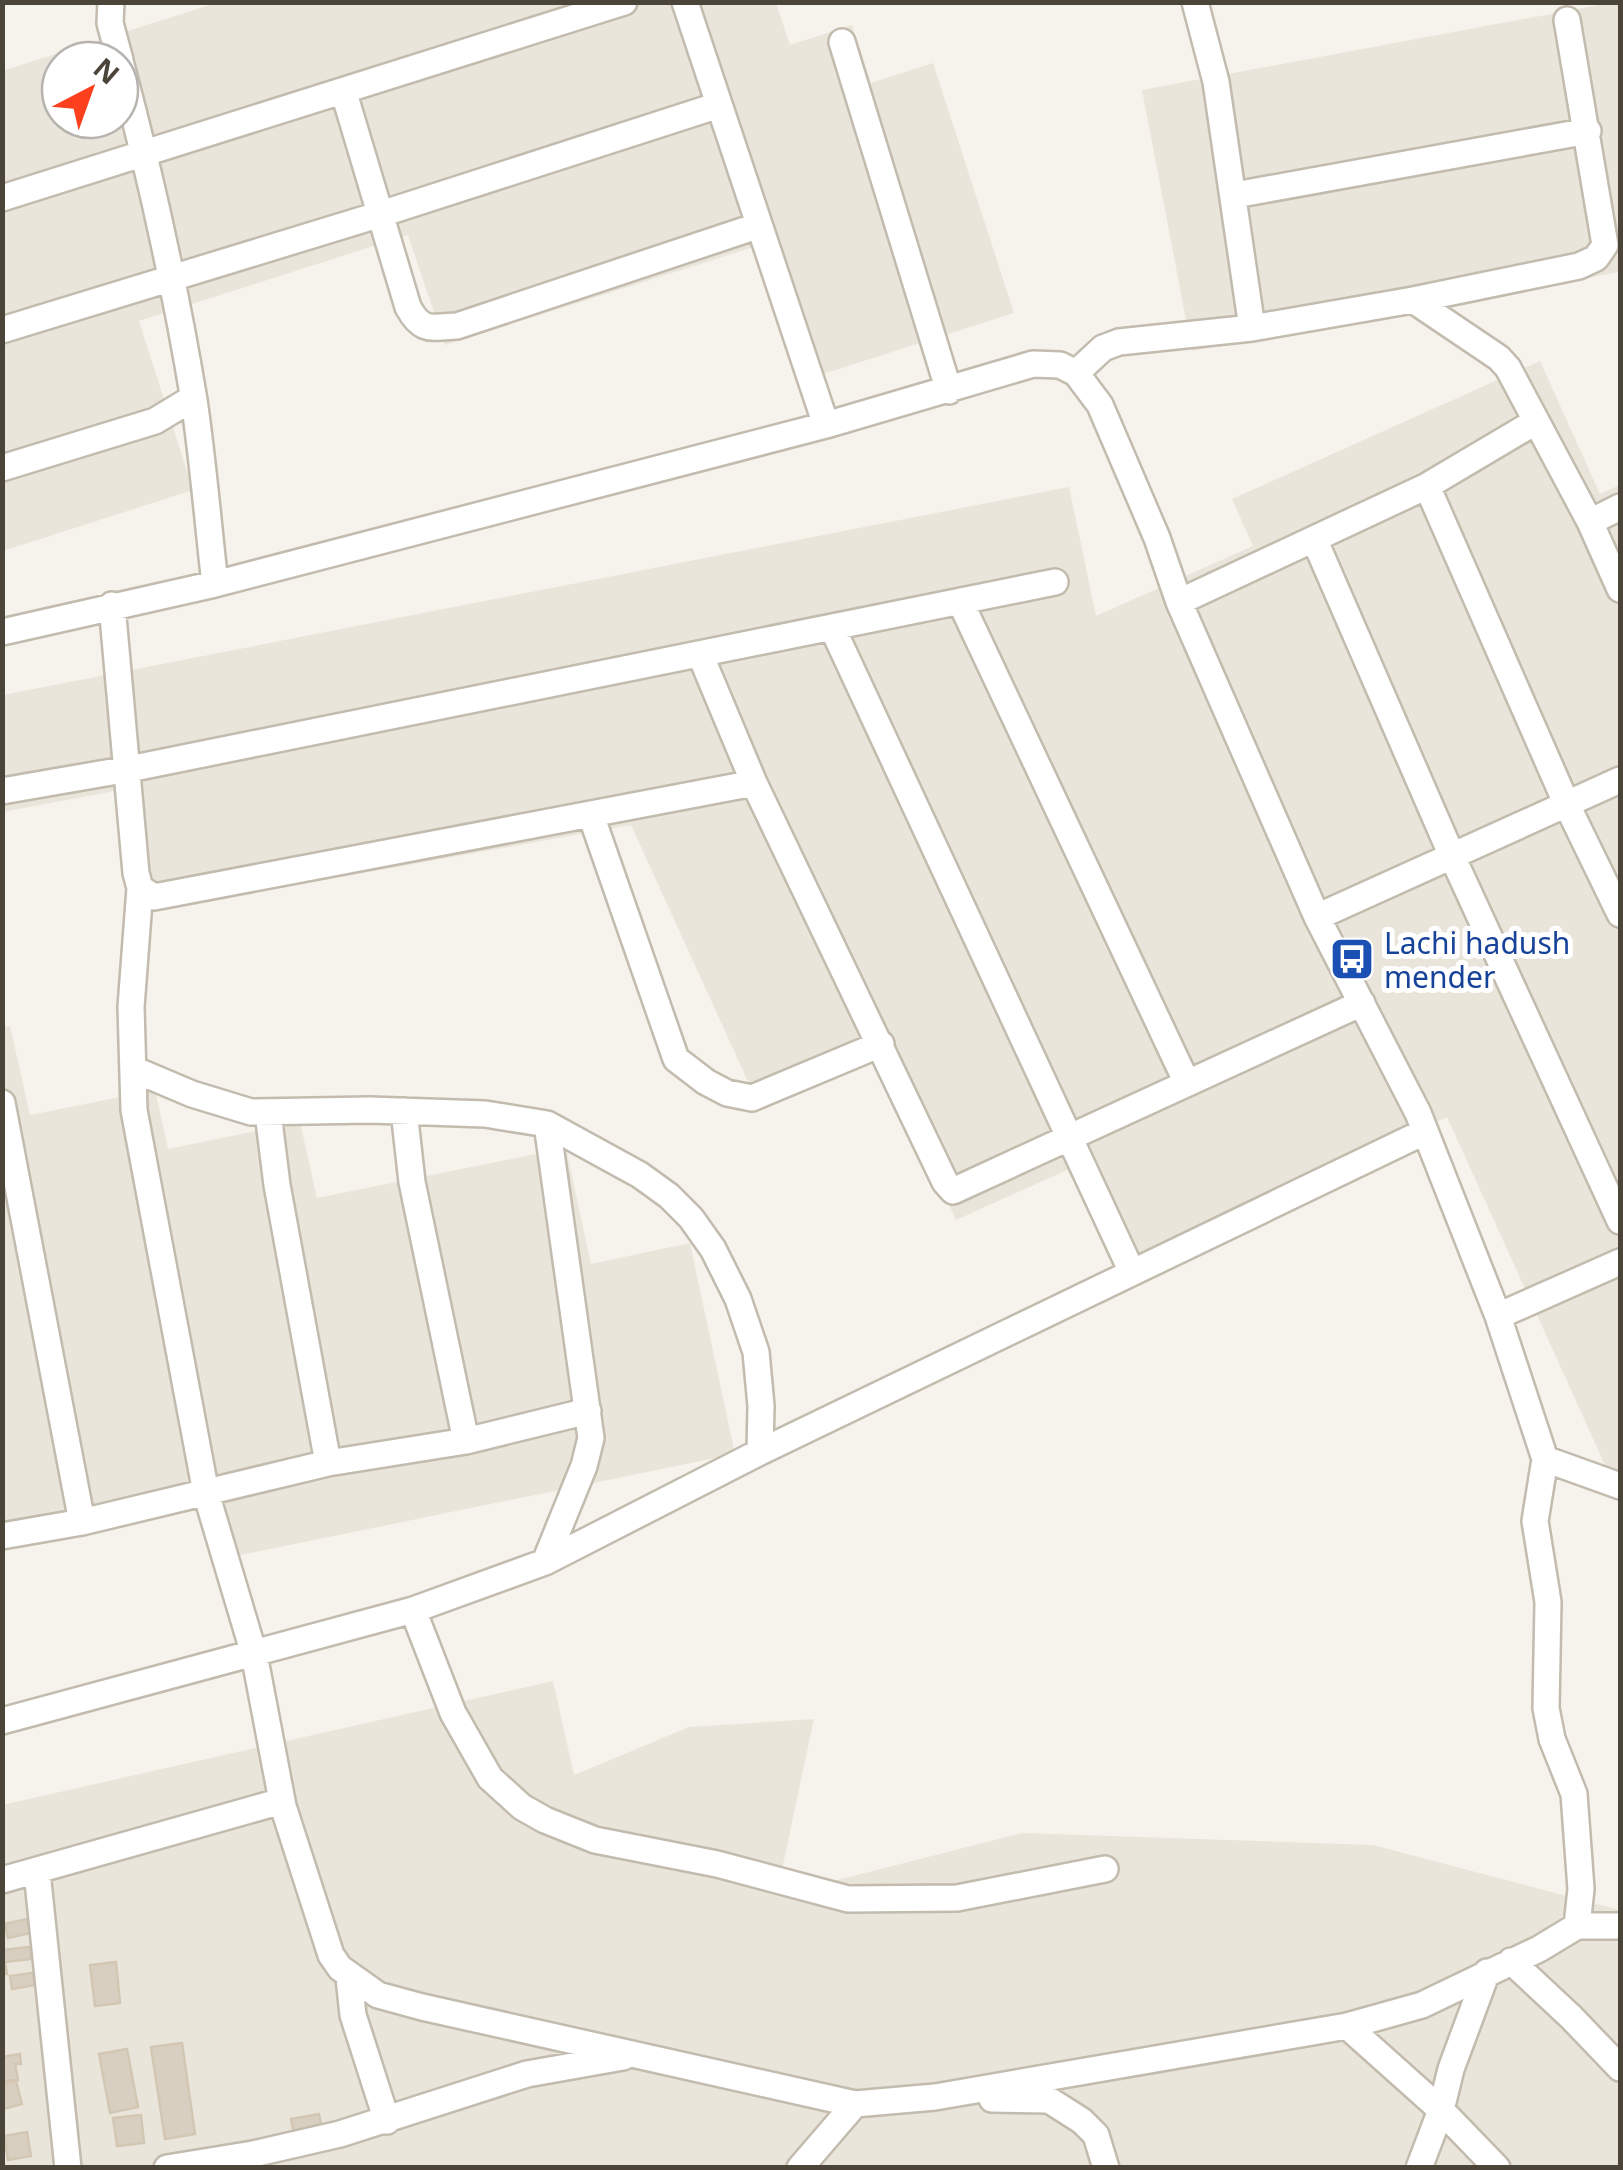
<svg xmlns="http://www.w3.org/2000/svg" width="1623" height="2170" viewBox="0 0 1623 2170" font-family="'Noto Sans',sans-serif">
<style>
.residential{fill:#eae5da;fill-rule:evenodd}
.building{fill:#d8cfc1;stroke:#d3c7b4;stroke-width:2.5}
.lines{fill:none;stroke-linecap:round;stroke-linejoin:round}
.street-casing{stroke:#c2bbae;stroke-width:30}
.street{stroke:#fff;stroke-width:25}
.labels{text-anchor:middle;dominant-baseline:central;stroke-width:10;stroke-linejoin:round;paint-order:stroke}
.transit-label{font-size:30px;fill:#164399;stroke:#fff;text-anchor:start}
</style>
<rect width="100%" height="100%" fill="#f6f3ec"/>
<path class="residential" d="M 216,3 L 776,3 L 790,45 L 852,25 L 871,83 L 933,63 L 1014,313 L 801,381 L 757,246 L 445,345 L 408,235 L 139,321 L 193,490 L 3,551 L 2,71 ZM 60,60 L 120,60 L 120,120 L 60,120 Z
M 1610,3 L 1620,3 L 1620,272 L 1192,351 L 1142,90 Z
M 1540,361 L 1600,494 L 1620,485 L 1620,1498 L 1447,1117 L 1121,1263 L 1076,1166 L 956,1220 L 882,1056 L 761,1110 L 631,825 L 150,911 L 125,789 L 3,812 L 3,695 L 1069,487 L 1096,616 L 1253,546 L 1232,499 Z
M 10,1026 L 30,1115 L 155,1090 L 168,1149 L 300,1122 L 317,1198 L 566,1148 L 591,1264 L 690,1243 L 735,1454 L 236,1556 L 225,1504 L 3,1550 L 3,1027 Z
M 553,1681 L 574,1775 L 689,1727 L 814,1719 L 780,1879 L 818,1885 L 1022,1833 L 1373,1845 L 1620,1910 L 1620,2167 L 3,2167 L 2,1805 Z"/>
<path class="building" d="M 27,1919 L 30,1933 L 8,1938 L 5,1924 Z
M 30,1947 L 31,1959 L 5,1962 L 7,1974 L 2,1974 L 2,1950 Z
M 116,1962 L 120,2003 L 95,2006 L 90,1965 Z
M 33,1973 L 35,1985 L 12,1989 L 10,1976 Z
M 182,2043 L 195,2134 L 165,2139 L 151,2047 Z
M 127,2049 L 138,2107 L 110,2113 L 99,2054 Z
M 20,2054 L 21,2064 L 15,2064 L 18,2080 L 2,2081 L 2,2057 Z
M 16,2081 L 22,2104 L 3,2109 L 2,2084 Z
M 319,2114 L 323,2134 L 295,2139 L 291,2119 Z
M 141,2115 L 144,2143 L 117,2146 L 113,2118 Z
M 27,2132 L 31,2156 L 8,2160 L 4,2136 Z"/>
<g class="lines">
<defs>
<path id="street" d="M 111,2 L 110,23 L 120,60
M 685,2 L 826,425
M 1195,2 L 1216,82 L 1252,328
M 842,42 L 949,391
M 120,61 C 150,173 175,286 194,400 C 203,461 208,523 215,584
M 344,93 L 408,307 C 422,333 431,327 457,326 L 757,226
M 1235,195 L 1588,131
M 2,198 L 624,2
M 1413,300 L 1499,358 L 1508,368 L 1590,522 L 1620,589
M 2,330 L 381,214 L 719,105
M 1076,373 L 1103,348 L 1119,342 L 1252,328 L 1413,300 L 1579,266 L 1596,258 L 1605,245 L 1567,20
M 2,468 L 155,421 L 193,398
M 1427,486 L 1567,805 L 1620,914
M 1590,522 L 1620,507
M 1315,541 L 1452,856 L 1620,1221
M 960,601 L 1187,1083
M 1179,602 L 1427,486 L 1535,422
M 112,605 L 136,873 L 140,888 L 154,897 L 754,783
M 832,627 L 1131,1270
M 2,632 L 215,584 L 826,425 L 1033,364 L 1060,365 L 1076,373 L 1100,405 L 1157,538 L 1179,602 L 1317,917 L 1418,1113 L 1498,1316 L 1545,1459 L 1535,1521 L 1548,1602 L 1546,1708 L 1552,1739 L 1574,1794 L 1581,1889 L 1577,1926 L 1539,1949 L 1422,2005 L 1347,2026 L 935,2097 L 855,2104 L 422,2007 L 378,1995 L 340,1968 L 331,1955 L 283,1806 L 254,1654 L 206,1493 L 134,1110 L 131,1007 L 140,888
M 700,654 L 754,783 L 945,1182 L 953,1191 L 1362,1003
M 2,791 L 129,769 L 1055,582
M 591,815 L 676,1059 L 706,1082 L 727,1093 L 752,1098 L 881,1044
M 1317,917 L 1620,780
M 133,1069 L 192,1094 L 251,1112 L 370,1110 L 485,1114 L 547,1124 L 640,1175 L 669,1196 L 691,1218 L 713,1249 L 738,1299 L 756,1352 L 761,1406 L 760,1452
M 2,1103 L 82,1522
M 404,1111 L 412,1182 L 466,1441
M 268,1113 L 277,1185 L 328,1463
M 1498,1316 L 1620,1262
M 1545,1459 L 1620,1486
M 2,1536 L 82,1522 L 328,1463 L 466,1441 L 588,1411
M 545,1562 L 584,1466 L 591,1438 L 547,1124
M 413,1610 L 453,1713 L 490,1778 L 522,1807 L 545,1820 L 595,1840 L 717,1864 L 848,1899 L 957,1898 L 1105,1869
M 2,1721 L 413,1610 L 545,1562 L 760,1452 L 1424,1132
M 37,1872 L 68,2168
M 2,1880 L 271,1804 L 283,1806
M 1577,1926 L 1620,1926
M 1511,1961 L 1571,2017 L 1620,2068
M 349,1978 L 353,2015 L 387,2121
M 1347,2026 L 1441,2110 L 1497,2168
M 992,2099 L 1049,2100 L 1082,2121 L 1096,2135 L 1106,2168
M 167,2168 L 253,2154 L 340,2134 L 527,2074 L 623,2057
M 800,2168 L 855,2104
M 1419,2168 L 1441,2110 L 1451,2069 L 1487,1972"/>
</defs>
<use href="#street" class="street-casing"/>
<use href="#street" class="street"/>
</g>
<defs>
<symbol id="bus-square" viewBox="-11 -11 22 22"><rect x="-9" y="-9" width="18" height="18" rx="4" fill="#1a4fb4" stroke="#fff"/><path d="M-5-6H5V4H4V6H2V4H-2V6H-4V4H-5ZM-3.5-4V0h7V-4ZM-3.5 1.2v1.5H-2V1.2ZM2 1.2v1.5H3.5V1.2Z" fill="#fff"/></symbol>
</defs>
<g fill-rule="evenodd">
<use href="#bus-square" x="1327" y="934" width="50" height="50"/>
</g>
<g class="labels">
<g class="transit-label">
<text x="1384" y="942">Lachi hadush<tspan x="1384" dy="34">mender</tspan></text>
</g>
</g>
<rect width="1623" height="2170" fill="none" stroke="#4b4439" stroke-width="10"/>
<g transform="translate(90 90) rotate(41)"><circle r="48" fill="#ffffff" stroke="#b7b4b0" stroke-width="2.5"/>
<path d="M0-8L18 38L0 25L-18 38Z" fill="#fc3f1d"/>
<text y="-15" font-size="28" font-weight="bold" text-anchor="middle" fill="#4b4439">N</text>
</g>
</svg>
